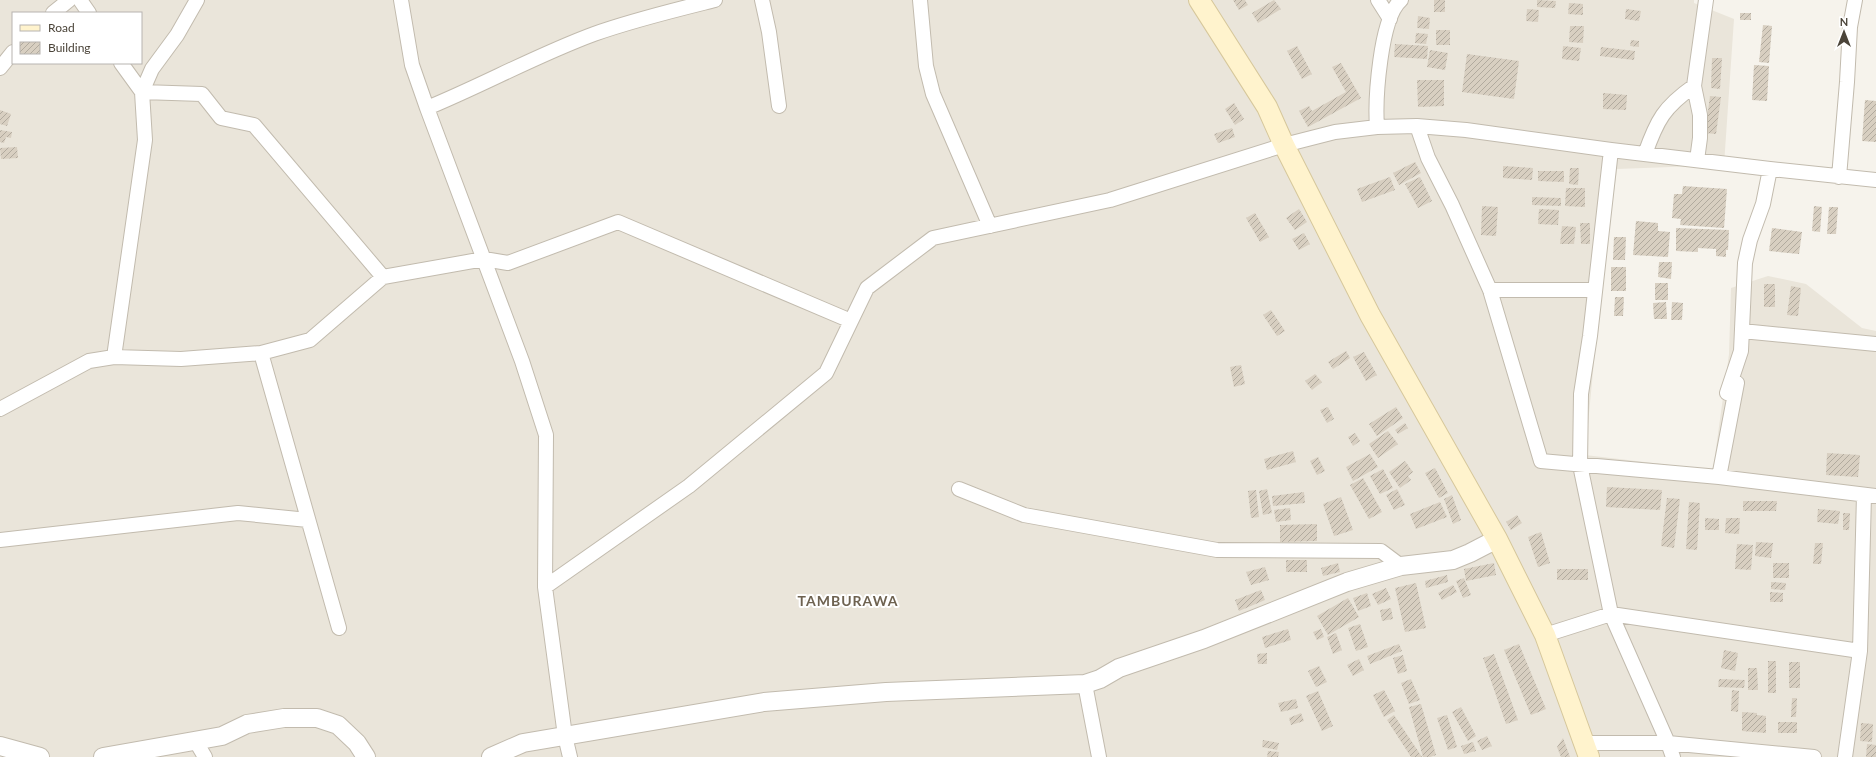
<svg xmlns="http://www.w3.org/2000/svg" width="1876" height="757" viewBox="0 0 1876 757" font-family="Lato,sans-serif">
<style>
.residential{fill:#eae5da;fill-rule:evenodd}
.building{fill:url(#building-hatch)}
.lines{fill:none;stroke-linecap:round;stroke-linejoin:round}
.minor-casing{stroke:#c2bbae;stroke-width:16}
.tertiary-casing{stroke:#c2bbae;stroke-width:20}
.secondary-casing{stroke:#d6c79b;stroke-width:22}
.minor{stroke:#fff;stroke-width:14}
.tertiary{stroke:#fff;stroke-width:18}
.secondary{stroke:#fff3cd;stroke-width:20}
.labels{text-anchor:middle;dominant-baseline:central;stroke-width:4;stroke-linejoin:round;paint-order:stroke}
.district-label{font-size:14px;font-weight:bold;letter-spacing:1px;fill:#6e6250;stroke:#fff}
</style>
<defs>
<pattern id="building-hatch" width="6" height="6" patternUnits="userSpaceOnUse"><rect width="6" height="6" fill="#d8cfc1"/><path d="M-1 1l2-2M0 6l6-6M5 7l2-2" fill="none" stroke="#b1aa9e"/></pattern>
</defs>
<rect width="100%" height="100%" fill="#f6f3ec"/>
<path class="residential" d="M 0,0 L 1694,0 L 1694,3 L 1734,19 L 1724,165 L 1617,169 L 1601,289 L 1585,455 L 1713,470 L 1729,354 L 1731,288 L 1768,276 L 1806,284 L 1862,328 L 1876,331 L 1876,757 L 0,757 ZM 13,13 L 141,13 L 141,63 L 13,63 Z"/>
<path class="building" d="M 1233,0 L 1245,0 L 1248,5 L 1239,10 Z
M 1274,0 L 1281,9 L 1258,23 L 1252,13 Z
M 1434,0 L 1445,0 L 1445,12 L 1434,12 Z
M 1537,0 L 1556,1 L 1555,8 L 1537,7 Z
M 1569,3 L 1583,4 L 1583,15 L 1568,14 Z
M 1527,9 L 1539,10 L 1538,22 L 1526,21 Z
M 1626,9 L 1641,11 L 1639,21 L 1625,19 Z
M 1740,13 L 1751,13 L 1751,20 L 1740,20 Z
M 1418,16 L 1430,18 L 1429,29 L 1417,28 Z
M 1763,25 L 1772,26 L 1769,63 L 1759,62 Z
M 1570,26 L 1584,26 L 1583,43 L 1569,42 Z
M 1436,30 L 1450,30 L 1450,45 L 1436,45 Z
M 1416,33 L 1428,34 L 1426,44 L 1415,43 Z
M 1631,40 L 1639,41 L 1639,47 L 1630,46 Z
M 1395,44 L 1428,46 L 1427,59 L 1394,57 Z
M 1297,46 L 1312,74 L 1302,79 L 1287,51 Z
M 1563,46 L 1581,48 L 1579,61 L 1562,59 Z
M 1601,47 L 1635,51 L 1634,60 L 1600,56 Z
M 1430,50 L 1448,53 L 1445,70 L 1427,67 Z
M 1467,54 L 1519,61 L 1514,99 L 1462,92 Z
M 1712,58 L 1722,58 L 1720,89 L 1711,88 Z
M 1341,63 L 1361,98 L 1308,127 L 1299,111 L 1309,106 L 1312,111 L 1346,92 L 1332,67 Z
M 1754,65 L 1769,66 L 1767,101 L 1752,100 Z
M 1417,80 L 1444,80 L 1444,106 L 1418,107 Z
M 1603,93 L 1627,95 L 1626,110 L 1603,109 Z
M 1710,96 L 1721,97 L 1716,134 L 1705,133 Z
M 1865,100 L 1876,101 L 1876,142 L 1862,141 Z
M 1234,103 L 1244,119 L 1235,125 L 1225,109 Z
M 0,110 L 11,114 L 7,126 L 0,124 Z
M 1232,128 L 1235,137 L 1218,143 L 1214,134 Z
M 0,130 L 12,132 L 11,138 L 6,137 L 4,143 L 0,142 Z
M 17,147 L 18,158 L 1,159 L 0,148 Z
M 1415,162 L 1421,173 L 1399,185 L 1393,173 Z
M 1503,166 L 1533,168 L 1532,180 L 1503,178 Z
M 1570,168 L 1579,168 L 1578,185 L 1569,184 Z
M 1538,171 L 1564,171 L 1564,182 L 1538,181 Z
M 1390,177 L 1395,190 L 1362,202 L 1357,189 Z
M 1420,177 L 1432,201 L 1418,208 L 1405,184 Z
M 1683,186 L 1727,189 L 1724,228 L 1680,225 L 1681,219 L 1672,218 L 1674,194 L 1682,194 Z
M 1566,188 L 1585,188 L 1585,207 L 1565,206 Z
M 1532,197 L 1561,198 L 1561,206 L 1532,205 Z
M 1482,206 L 1498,207 L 1496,236 L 1481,235 Z
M 1814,206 L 1822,207 L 1820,232 L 1812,231 Z
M 1829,207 L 1838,207 L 1836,234 L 1827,234 Z
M 1299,209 L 1307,222 L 1295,230 L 1286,218 Z
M 1539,209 L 1559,210 L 1558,225 L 1538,224 Z
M 1255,213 L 1269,237 L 1260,242 L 1246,218 Z
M 1636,221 L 1658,223 L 1658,231 L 1670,232 L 1668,257 L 1633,255 Z
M 1580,223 L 1590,223 L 1590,244 L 1581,244 Z
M 1562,226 L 1576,227 L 1574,244 L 1560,244 Z
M 1676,228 L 1729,230 L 1728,250 L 1726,250 L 1726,257 L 1716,256 L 1716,249 L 1698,248 L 1698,252 L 1676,251 Z
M 1772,228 L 1802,232 L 1799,254 L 1769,251 Z
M 1304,233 L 1310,244 L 1299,250 L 1292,239 Z
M 1614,237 L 1626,237 L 1625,260 L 1613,260 Z
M 1659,262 L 1672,262 L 1671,279 L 1658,277 Z
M 1611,267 L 1626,267 L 1626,291 L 1611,291 Z
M 1655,283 L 1668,283 L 1668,300 L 1655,300 Z
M 1764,284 L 1775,284 L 1775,307 L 1764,307 Z
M 1791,286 L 1801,288 L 1798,316 L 1787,315 Z
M 1615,297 L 1624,297 L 1623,316 L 1614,316 Z
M 1666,302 L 1667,319 L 1654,319 L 1653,303 Z
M 1672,302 L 1683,303 L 1682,320 L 1671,320 Z
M 1271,310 L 1285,331 L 1277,336 L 1263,315 Z
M 1346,351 L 1350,358 L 1333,369 L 1328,362 Z
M 1364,352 L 1377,375 L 1366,381 L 1353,357 Z
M 1241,365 L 1245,384 L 1234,387 L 1230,367 Z
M 1315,374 L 1322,382 L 1312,390 L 1305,381 Z
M 1328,407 L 1334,419 L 1327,423 L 1320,410 Z
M 1396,407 L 1403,418 L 1377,436 L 1369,424 Z
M 1405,423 L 1408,428 L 1398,434 L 1395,430 Z
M 1388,431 L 1398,444 L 1378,458 L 1369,444 Z
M 1355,433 L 1360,441 L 1353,446 L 1348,437 Z
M 1293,451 L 1296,462 L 1267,470 L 1264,459 Z
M 1827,453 L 1860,455 L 1858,477 L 1826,475 Z
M 1370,454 L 1378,467 L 1353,481 L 1346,467 Z
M 1318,457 L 1325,471 L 1317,475 L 1310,461 Z
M 1405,461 L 1413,472 L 1408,476 L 1411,480 L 1400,488 L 1389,472 Z
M 1435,468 L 1448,493 L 1439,498 L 1425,473 Z
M 1383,469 L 1393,488 L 1380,494 L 1370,476 Z
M 1363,478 L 1382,512 L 1369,519 L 1350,485 Z
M 1607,487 L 1662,490 L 1660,510 L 1606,507 Z
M 1267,489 L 1272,513 L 1263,515 L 1259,491 Z
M 1397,489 L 1405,505 L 1394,510 L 1386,495 Z
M 1256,490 L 1259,517 L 1251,518 L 1248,491 Z
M 1304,492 L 1305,503 L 1273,506 L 1272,496 Z
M 1452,495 L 1461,520 L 1453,524 L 1444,499 Z
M 1341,497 L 1353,530 L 1334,536 L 1323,504 Z
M 1667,498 L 1680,499 L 1674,548 L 1661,546 Z
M 1743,501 L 1777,501 L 1776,511 L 1743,511 Z
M 1440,502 L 1447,517 L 1416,529 L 1410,514 Z
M 1689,502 L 1700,503 L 1697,550 L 1686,549 Z
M 1290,508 L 1291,520 L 1276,522 L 1274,510 Z
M 1818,509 L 1840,511 L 1838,524 L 1817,522 Z
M 1843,513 L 1850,513 L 1849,530 L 1843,530 Z
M 1517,515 L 1522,523 L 1511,530 L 1506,522 Z
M 1705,518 L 1719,519 L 1719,530 L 1705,530 Z
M 1726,518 L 1740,518 L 1739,534 L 1725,533 Z
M 1317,524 L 1317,541 L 1280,542 L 1280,525 Z
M 1541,532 L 1550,563 L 1538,567 L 1528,537 Z
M 1756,542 L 1773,543 L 1771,558 L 1755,556 Z
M 1815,543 L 1823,543 L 1821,564 L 1813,564 Z
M 1737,544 L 1753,545 L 1751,570 L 1735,569 Z
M 1286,560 L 1307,560 L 1307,572 L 1286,572 Z
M 1338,563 L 1340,572 L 1323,576 L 1321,568 Z
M 1494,563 L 1496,575 L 1466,581 L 1464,569 Z
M 1773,563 L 1789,563 L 1789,578 L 1773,578 Z
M 1265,567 L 1269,580 L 1251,585 L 1246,572 Z
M 1557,569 L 1588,569 L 1588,580 L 1557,580 Z
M 1447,575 L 1448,582 L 1426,588 L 1425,581 Z
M 1464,578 L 1471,595 L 1463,598 L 1456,581 Z
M 1771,582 L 1786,583 L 1785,590 L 1771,589 Z
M 1416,583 L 1426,628 L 1405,632 L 1395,588 Z
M 1453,585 L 1457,592 L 1442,600 L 1438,593 Z
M 1386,588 L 1391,599 L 1378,605 L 1372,594 Z
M 1261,590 L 1265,600 L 1239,611 L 1235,600 Z
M 1770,592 L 1783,593 L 1783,602 L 1770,602 Z
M 1367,593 L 1371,606 L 1358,611 L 1353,598 Z
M 1348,598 L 1359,617 L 1328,635 L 1317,616 Z
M 1391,608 L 1393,619 L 1382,621 L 1380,610 Z
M 1360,624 L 1368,647 L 1356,651 L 1348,628 Z
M 1288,629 L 1291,640 L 1265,648 L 1262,637 Z
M 1321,629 L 1324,637 L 1317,640 L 1313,632 Z
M 1336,633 L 1342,650 L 1333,654 L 1327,637 Z
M 1399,644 L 1402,651 L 1370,664 L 1367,656 Z
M 1519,644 L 1546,709 L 1531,715 L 1504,650 Z
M 1724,650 L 1738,653 L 1735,671 L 1721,668 Z
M 1267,653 L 1267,664 L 1258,664 L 1257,654 Z
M 1494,654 L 1518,720 L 1506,724 L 1483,658 Z
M 1403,655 L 1407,671 L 1398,674 L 1393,658 Z
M 1359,659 L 1364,670 L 1353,676 L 1347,665 Z
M 1768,661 L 1776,661 L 1776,693 L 1768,693 Z
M 1789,662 L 1800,662 L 1800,688 L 1789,688 Z
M 1319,666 L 1327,682 L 1316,687 L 1308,671 Z
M 1748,668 L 1757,668 L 1758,690 L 1748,690 Z
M 1411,679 L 1420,700 L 1409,704 L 1401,683 Z
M 1719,679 L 1745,680 L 1744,688 L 1718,687 Z
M 1384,690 L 1395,711 L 1384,717 L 1373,695 Z
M 1732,690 L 1739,691 L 1738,712 L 1731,711 Z
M 1318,691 L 1333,726 L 1322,731 L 1306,696 Z
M 1792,698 L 1797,698 L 1796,717 L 1791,717 Z
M 1296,699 L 1298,708 L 1281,712 L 1278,703 Z
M 1421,704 L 1436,755 L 1430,757 L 1423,757 L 1409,707 Z
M 1461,707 L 1476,736 L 1468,741 L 1452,712 Z
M 1742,712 L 1757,713 L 1757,715 L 1766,716 L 1766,733 L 1742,731 Z
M 1301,713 L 1304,721 L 1291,725 L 1289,718 Z
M 1394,715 L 1422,757 L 1411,757 L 1387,720 Z
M 1447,715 L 1457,747 L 1448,750 L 1437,718 Z
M 1778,722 L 1797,722 L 1797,733 L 1778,733 Z
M 1861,723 L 1873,724 L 1872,742 L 1860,741 Z
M 1487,736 L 1492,746 L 1482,750 L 1477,741 Z
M 1563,738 L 1570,757 L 1561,757 L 1557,747 Z
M 1263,740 L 1279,743 L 1277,750 L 1262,747 Z
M 1473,742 L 1476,751 L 1464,754 L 1461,746 Z
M 1867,744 L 1876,745 L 1876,757 L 1866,757 Z
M 1268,751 L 1279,752 L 1278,757 L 1267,757 Z"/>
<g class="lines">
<defs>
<path id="minor" d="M 80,0 L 89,13
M 401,0 L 412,65 L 427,108 L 522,361 L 546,435 L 545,587 L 565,736 L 570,757
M 762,0 L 769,32 L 779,106
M 920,0 L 926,66 L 933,94 L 990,226
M 1378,0 L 1390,19
M 53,13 L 69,0
M 121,63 L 142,92
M 0,68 L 13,52
M 142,92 L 202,94 L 221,118 L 254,125 L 383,277
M 427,108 C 483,85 537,55 594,34 C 633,20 675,10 715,0
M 1417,126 L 1428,158 L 1452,205 L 1490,290 L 1541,461 L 1719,477 L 1876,496
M 1377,127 C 1375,100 1380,18 1401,0
M 1611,150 L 1590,336 L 1581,394 L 1580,465 L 1611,614 L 1860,651 L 1864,495
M 1645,154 C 1657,120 1664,107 1694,86
M 1697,160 L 1700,138 L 1700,115 L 1694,86 L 1706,0
M 1839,177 L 1847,82 L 1850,27 L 1855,0
M 1490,290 L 1594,290
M 1742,331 L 1876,344
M 261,353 L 339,628
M 114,357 L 145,140 L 142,92 L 152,69 L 177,35 L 197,0
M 1727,393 L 1741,351 L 1745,263 L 1750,240 L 1763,204 L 1770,169
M 0,409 L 89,361 L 114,357 L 181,359 L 261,353 L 310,340 L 383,277 L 484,259 L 508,263 L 618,222 L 851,321
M 1719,477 L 1737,383
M 959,489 L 1024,515 L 1217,550 L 1381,551 L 1401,566
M 0,540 L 238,513 L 308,520
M 545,587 L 689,486 L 826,373 L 867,288 L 933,238 L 1110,200 L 1284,145 L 1335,132 L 1377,127 L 1417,126 L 1466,130 L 1611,150 L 1770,169 L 1876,180
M 1545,635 L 1611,614 L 1668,743 L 1584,743
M 1085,684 L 1099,757
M 195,740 L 205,757
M 1673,757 L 1668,743 L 1814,757
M 1845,757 L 1860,651"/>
<path id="tertiary" d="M 0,746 L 40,757
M 103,757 L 222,736 L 247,724 L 284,718 L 317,718 L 338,725 L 357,743 L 366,757
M 491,757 L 523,743 L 764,702 L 886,692 L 1085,684 L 1100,679 L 1119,668 L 1204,639 L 1347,582 L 1401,566 L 1453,560 L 1470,553 L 1497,539"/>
<path id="secondary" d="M 1199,0 L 1267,107 L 1284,145 L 1370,315 L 1497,539 L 1545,635 L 1589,757"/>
</defs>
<use href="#minor" class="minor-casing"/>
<use href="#tertiary" class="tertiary-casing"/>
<use href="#secondary" class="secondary-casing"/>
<use href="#minor" class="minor"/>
<use href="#tertiary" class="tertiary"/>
<use href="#secondary" class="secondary"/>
</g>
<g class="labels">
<g class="district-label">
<text x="848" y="600">TAMBURAWA</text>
</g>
</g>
<rect x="12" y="12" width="130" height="52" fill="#ffffff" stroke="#b7b4b0"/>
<rect x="20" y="25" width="20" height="6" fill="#fff3cd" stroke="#b7b4b0"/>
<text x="48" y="32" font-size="12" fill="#4b4439">Road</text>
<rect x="20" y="42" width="20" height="12" fill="url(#building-hatch)" stroke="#b7b4b0"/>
<text x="48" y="52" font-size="12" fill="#4b4439">Building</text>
<g transform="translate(1844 32)" stroke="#ffffff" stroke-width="3" paint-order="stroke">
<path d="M0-3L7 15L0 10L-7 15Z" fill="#4b4439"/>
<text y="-6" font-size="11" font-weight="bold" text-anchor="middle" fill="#4b4439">N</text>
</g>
</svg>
